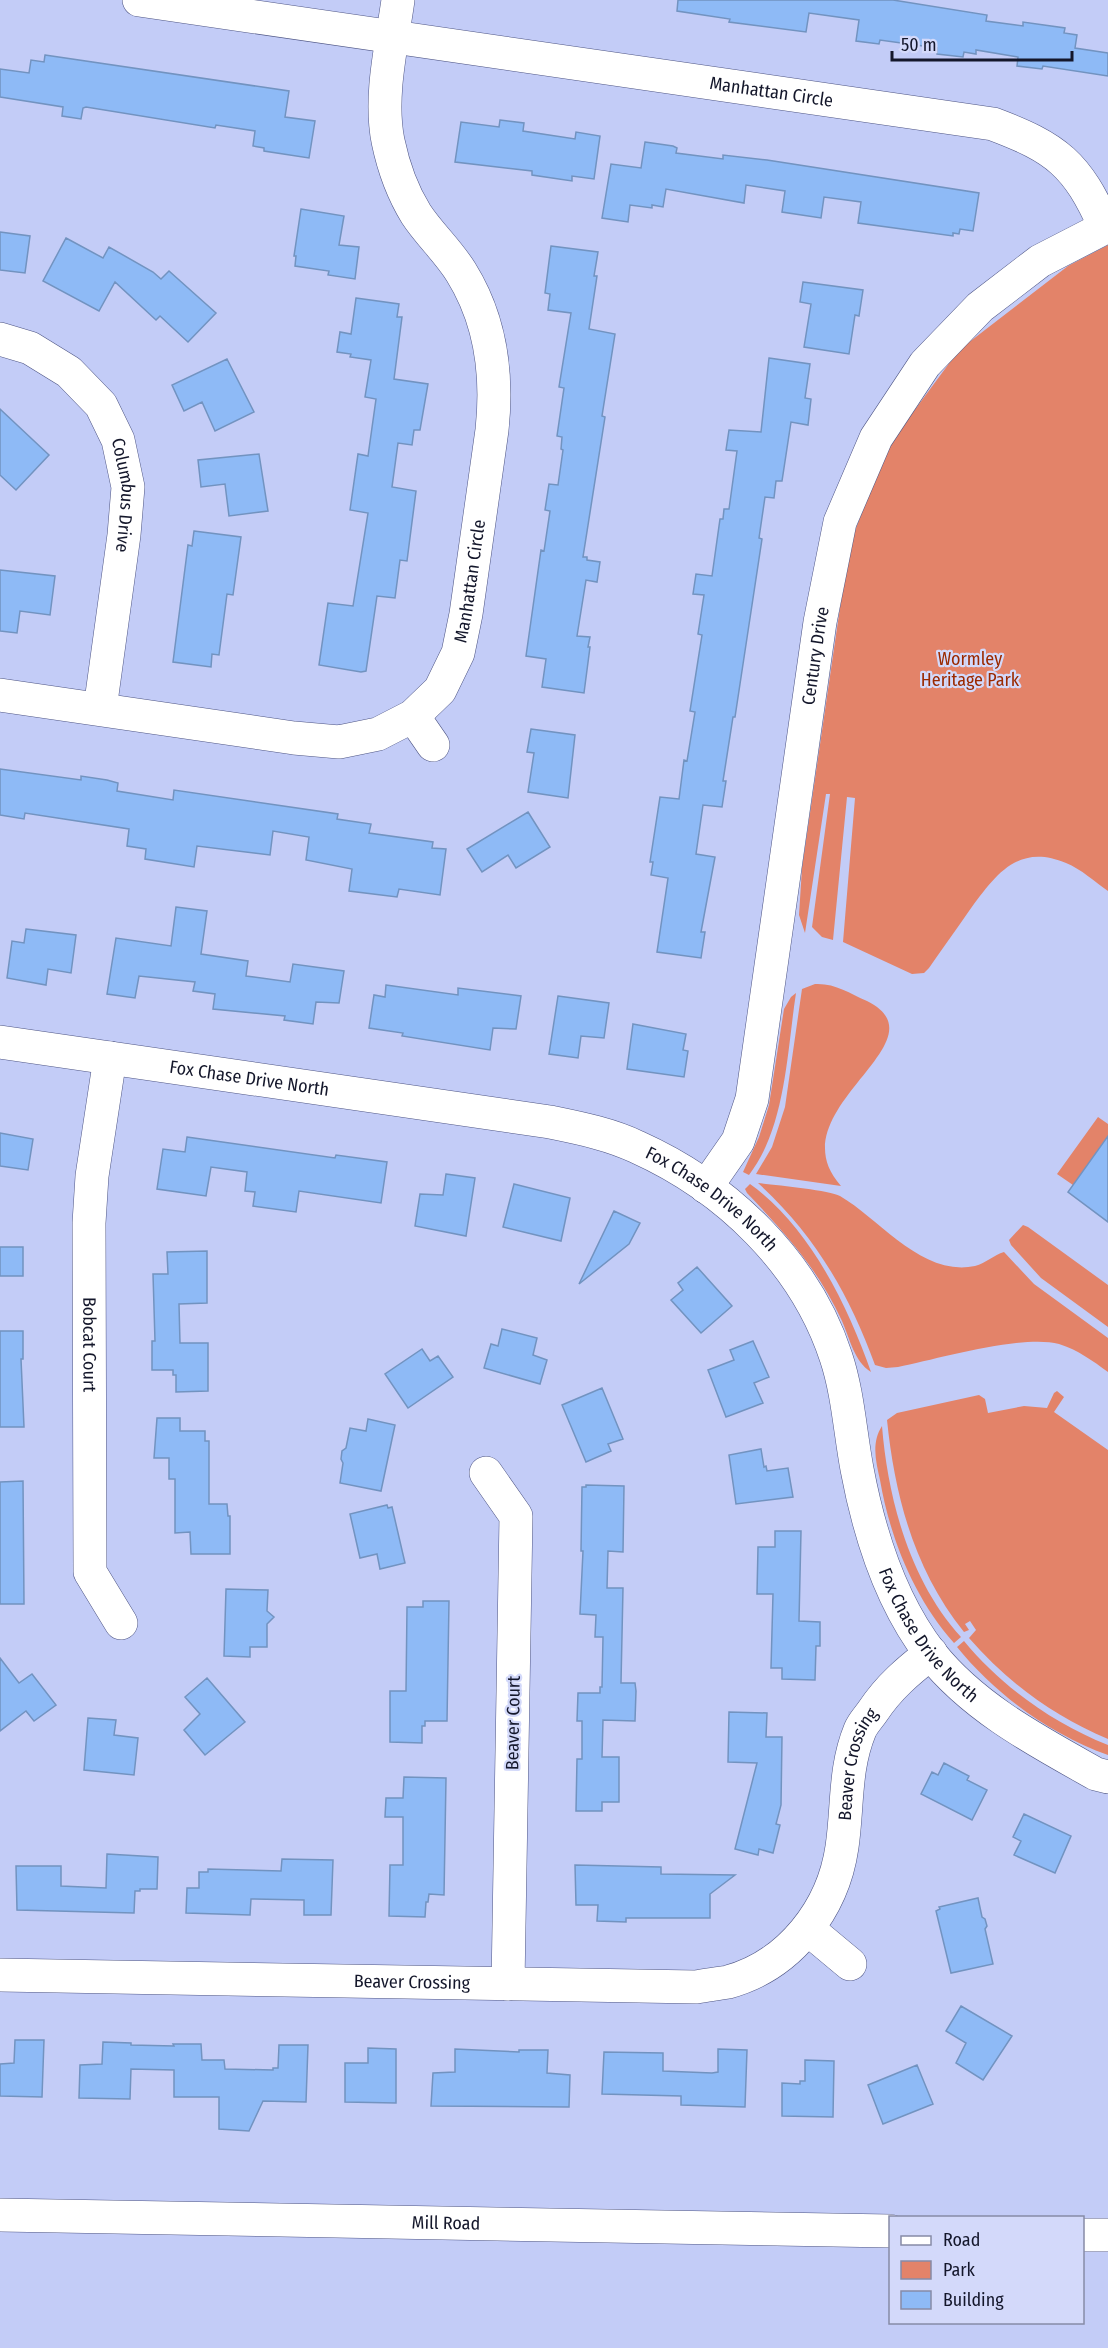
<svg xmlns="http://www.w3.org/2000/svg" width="1108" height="2348" viewBox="0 0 1108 2348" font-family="'Fira Sans Condensed',sans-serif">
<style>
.green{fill:#e38369}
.building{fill:#8ebaf6;stroke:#7293c0;stroke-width:1.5}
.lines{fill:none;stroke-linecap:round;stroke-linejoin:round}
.minor-casing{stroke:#4e5584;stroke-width:34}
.minor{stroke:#fff;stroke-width:33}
.labels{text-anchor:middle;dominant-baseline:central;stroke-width:4.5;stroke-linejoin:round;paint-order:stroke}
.street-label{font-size:18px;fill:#14172b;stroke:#d3d9fa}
.park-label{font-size:18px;fill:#9a2900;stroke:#d3d9fa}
</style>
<rect width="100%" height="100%" fill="#c3ccf7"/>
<path class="green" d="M 1108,245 L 1108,891 C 1095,882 1081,869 1066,863 C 1017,842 994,877 969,911 C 956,930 942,949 929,968 L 924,973 L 912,974 L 843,942 L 855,798 L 847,797 L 833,940 L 822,937 L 812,927 L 830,794 L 826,794 L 805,933 L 799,915 L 802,868 L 849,546 L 888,446 L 959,350 L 1068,266 Z
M 815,984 C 835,983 849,993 867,1001 C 949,1042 773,1110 841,1186 L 756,1174 L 772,1147 L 785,1107 L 802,989 Z
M 796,993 C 787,1051 786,1127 749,1175 L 743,1172 L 759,1137 L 769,1105 L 784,1009 L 791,997 Z
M 1098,1117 L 1108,1124 L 1108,1136 L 1073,1185 L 1057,1174 Z
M 758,1183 C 774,1185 829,1190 840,1196 C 881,1220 922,1277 975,1266 C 986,1263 994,1255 1004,1252 L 1034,1284 L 1108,1338 L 1108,1372 C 1093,1361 1078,1350 1059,1344 C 1023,1334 938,1359 898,1367 L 886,1368 L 875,1365 C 849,1294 815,1235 758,1183 Z
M 750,1184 C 809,1226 848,1306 871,1372 C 854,1361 850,1339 842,1321 C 818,1269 786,1234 747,1193 L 745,1189 Z
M 1023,1225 L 1028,1227 L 1108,1285 L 1108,1327 L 1041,1278 L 1011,1245 L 1009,1240 Z
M 1057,1391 L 1064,1397 L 1054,1412 L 1108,1450 L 1108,1739 C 1054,1716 1008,1683 969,1638 L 976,1630 L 970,1621 L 965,1624 L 969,1630 L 964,1632 C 915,1571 895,1498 887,1420 L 897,1413 L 979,1395 L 985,1399 L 988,1413 L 1024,1406 L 1047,1408 L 1054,1393 Z
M 882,1426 C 888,1500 910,1581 961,1637 L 954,1643 C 914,1598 890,1538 880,1480 C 876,1462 871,1443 882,1426 Z
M 964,1641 C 1002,1687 1053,1723 1108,1745 L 1108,1755 C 1050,1734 996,1695 957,1647 Z"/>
<path class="building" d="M 678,0 L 893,0 L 987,15 L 986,21 L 1023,26 L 1023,22 L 1065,28 L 1064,33 L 1077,35 L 1075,48 L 1108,53 L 1108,76 L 1043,66 L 1042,69 L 1017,66 L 1018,57 L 976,50 L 976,54 L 964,52 L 963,57 L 937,54 L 937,48 L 880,40 L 879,44 L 856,41 L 859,20 L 809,13 L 806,32 L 729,22 L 730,19 L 677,11 Z
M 45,55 L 289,91 L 285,117 L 315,121 L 309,158 L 264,151 L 264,148 L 253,146 L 255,131 L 216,125 L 215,128 L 86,107 L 83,108 L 81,119 L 62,116 L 63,107 L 0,97 L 0,69 L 29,73 L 31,60 L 44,62 Z
M 500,120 L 524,123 L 523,131 L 575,139 L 576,132 L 600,136 L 594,179 L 572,176 L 572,181 L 532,175 L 532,171 L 455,162 L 461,122 L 499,127 Z
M 645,142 L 673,146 L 677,148 L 676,153 L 723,159 L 723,155 L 767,160 L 979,193 L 973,231 L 960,229 L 959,234 L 953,233 L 953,236 L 858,223 L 861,202 L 824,197 L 821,218 L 782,212 L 785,191 L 746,185 L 744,203 L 666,189 L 663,207 L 652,205 L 652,208 L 630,205 L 628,222 L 602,218 L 611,164 L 641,168 Z
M 301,209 L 344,216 L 339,245 L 359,247 L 355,279 L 328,275 L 329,271 L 295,266 L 296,256 L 294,256 Z
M 0,232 L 30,236 L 25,273 L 0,270 Z
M 66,238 L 103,258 L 109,247 L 153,272 L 161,279 L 169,271 L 216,313 L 188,342 L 160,316 L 156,320 L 115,282 L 99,311 L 43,281 Z
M 551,246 L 598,252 L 594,276 L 597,276 L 589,329 L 615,334 L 602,416 L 605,417 L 583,557 L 587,557 L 587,560 L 600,562 L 597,582 L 586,580 L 577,636 L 590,637 L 588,647 L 590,647 L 584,693 L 542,687 L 546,659 L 526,656 L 541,550 L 544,551 L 550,511 L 545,510 L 549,484 L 558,485 L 563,450 L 561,449 L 562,437 L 557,436 L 564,388 L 559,387 L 571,313 L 548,310 L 550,294 L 545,293 Z
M 803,282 L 863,290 L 859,316 L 855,315 L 849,354 L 804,347 L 811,304 L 800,302 Z
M 356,298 L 399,304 L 397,317 L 402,317 L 394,379 L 428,384 L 420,430 L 414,430 L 412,445 L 398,443 L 392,487 L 416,491 L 407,561 L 400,560 L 395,598 L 377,596 L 366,671 L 361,672 L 319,665 L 328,603 L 353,606 L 368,513 L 350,510 L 358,454 L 368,456 L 376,399 L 365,397 L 371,360 L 350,357 L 351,354 L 337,352 L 340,332 L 351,334 Z
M 769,358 L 810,364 L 805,398 L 811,399 L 808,425 L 791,422 L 782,481 L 776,481 L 774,498 L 765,497 L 759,538 L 762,539 L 740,684 L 735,717 L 733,717 L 723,781 L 726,781 L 722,807 L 703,805 L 696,854 L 715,857 L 701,932 L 705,932 L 701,958 L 657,952 L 668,878 L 651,875 L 653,862 L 650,862 L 660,797 L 679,799 L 684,760 L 687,761 L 695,712 L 690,711 L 702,635 L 698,634 L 704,595 L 693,594 L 696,574 L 712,576 L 720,519 L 723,519 L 724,509 L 729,509 L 737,451 L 726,450 L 729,430 L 761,432 Z
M 227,359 L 254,412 L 215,431 L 202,402 L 184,411 L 172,385 Z
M 0,409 L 49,455 L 16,490 L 0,475 Z
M 259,454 L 268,511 L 229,516 L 225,484 L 201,487 L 198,460 Z
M 194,531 L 241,537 L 233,595 L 227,594 L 219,655 L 212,654 L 211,667 L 173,662 L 188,545 L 192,546 Z
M 0,570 L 55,576 L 50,615 L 20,611 L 17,633 L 0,631 Z
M 531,729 L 575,735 L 568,798 L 528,792 L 534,753 L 527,752 Z
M 0,769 L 81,780 L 81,776 L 107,780 L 118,783 L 117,791 L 173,800 L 174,790 L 338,814 L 337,819 L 371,824 L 369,833 L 433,842 L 432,848 L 446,849 L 440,895 L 399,889 L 397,897 L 349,891 L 352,869 L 306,860 L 309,837 L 273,831 L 270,855 L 197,846 L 194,867 L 145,859 L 146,849 L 127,846 L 129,829 L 25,813 L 24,819 L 0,815 Z
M 528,812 L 550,847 L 516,868 L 508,855 L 482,872 L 467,849 Z
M 176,907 L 207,911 L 201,954 L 248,961 L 246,976 L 290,982 L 293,964 L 344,971 L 339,1003 L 316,1002 L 313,1024 L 284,1020 L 285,1016 L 213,1009 L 215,994 L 193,991 L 195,982 L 139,976 L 135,998 L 107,994 L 116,938 L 171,946 Z
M 26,929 L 76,935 L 71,973 L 48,969 L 46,985 L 7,978 L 12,941 L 24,943 Z
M 386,985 L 458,995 L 458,988 L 521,996 L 516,1029 L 493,1028 L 490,1050 L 402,1036 L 403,1033 L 369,1028 L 374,995 L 385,997 Z
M 558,996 L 609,1003 L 604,1038 L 581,1036 L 578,1058 L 549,1054 Z
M 633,1024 L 686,1034 L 683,1050 L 688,1051 L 684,1077 L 627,1069 Z
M 0,1133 L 33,1139 L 28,1170 L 0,1166 Z
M 1108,1136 L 1108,1222 L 1068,1192 Z
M 187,1137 L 335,1158 L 336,1155 L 387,1162 L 381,1203 L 299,1191 L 296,1212 L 253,1206 L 255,1192 L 245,1191 L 247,1172 L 211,1167 L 206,1196 L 157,1189 L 163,1149 L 185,1152 Z
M 446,1174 L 475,1178 L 466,1236 L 415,1226 L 420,1194 L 443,1195 Z
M 514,1184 L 570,1198 L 561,1241 L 503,1227 Z
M 614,1211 L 640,1223 L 629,1244 L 579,1284 Z
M 0,1247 L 23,1247 L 23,1276 L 0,1276 Z
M 207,1251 L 207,1303 L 179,1304 L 180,1343 L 208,1343 L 208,1391 L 176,1392 L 176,1375 L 173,1375 L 173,1370 L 152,1370 L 152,1341 L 155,1341 L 153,1274 L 168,1274 L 167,1252 Z
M 697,1267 L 732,1306 L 701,1333 L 671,1300 L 683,1290 L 678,1283 Z
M 502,1329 L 537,1338 L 533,1355 L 547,1360 L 540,1384 L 484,1368 L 491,1344 L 498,1346 Z
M 0,1331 L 23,1331 L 23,1359 L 21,1359 L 24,1427 L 0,1427 Z
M 753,1341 L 769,1377 L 754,1383 L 763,1403 L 726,1417 L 708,1370 L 734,1360 L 730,1350 Z
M 422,1349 L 430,1361 L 438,1356 L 453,1377 L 408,1408 L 385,1374 Z
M 602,1388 L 623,1439 L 608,1444 L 611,1451 L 586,1462 L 562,1405 Z
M 157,1418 L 180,1418 L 180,1431 L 205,1431 L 205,1441 L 209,1441 L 209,1504 L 227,1504 L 228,1516 L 230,1516 L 230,1554 L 191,1554 L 190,1532 L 175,1533 L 175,1479 L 169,1479 L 169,1458 L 154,1458 Z
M 368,1419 L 395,1425 L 381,1491 L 340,1483 L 343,1463 L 341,1459 L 342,1451 L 346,1448 L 350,1428 L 366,1431 Z
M 761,1449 L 764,1467 L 766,1466 L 767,1471 L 788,1468 L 793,1497 L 736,1504 L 729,1455 Z
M 23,1481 L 24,1604 L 0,1604 L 0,1482 Z
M 586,1485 L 624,1486 L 623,1552 L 608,1551 L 607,1588 L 623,1588 L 621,1683 L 635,1683 L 636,1691 L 635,1721 L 603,1720 L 602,1757 L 619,1757 L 619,1802 L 602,1802 L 602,1811 L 576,1811 L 577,1759 L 582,1759 L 582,1721 L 577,1721 L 578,1693 L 600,1693 L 600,1687 L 602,1687 L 603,1637 L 595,1637 L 596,1615 L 580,1614 L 583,1551 L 581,1551 L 582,1487 L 586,1487 Z
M 387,1505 L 388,1508 L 392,1507 L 405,1563 L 380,1569 L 377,1554 L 360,1558 L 350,1514 Z
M 775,1531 L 801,1531 L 799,1621 L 820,1622 L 820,1646 L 816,1646 L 815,1680 L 782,1679 L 782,1668 L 771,1668 L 773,1594 L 757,1594 L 758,1547 L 775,1547 Z
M 226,1589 L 268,1590 L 267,1611 L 274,1617 L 267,1624 L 267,1647 L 250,1647 L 250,1657 L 224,1656 Z
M 423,1601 L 449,1601 L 447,1721 L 425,1721 L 425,1726 L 422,1726 L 422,1743 L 390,1742 L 390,1691 L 406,1691 L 407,1607 L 423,1607 Z
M 0,1658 L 19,1683 L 32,1674 L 56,1705 L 34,1721 L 26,1711 L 0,1731 Z
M 207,1678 L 245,1722 L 205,1755 L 184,1730 L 200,1714 L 185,1697 Z
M 729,1712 L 767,1713 L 766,1737 L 782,1737 L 781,1805 L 776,1824 L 780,1825 L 773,1853 L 759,1849 L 758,1855 L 735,1849 L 757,1763 L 728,1762 Z
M 88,1718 L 116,1720 L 114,1735 L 138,1738 L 134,1775 L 84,1770 Z
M 944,1763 L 969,1776 L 967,1780 L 987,1790 L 972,1820 L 921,1794 L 932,1772 L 938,1775 Z
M 404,1777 L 446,1778 L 444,1895 L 429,1894 L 428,1902 L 426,1902 L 425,1917 L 389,1916 L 390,1865 L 403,1865 L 403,1817 L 385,1817 L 386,1798 L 403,1798 Z
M 1024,1814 L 1071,1836 L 1055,1873 L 1014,1855 L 1021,1841 L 1013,1837 Z
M 107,1854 L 158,1857 L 157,1889 L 140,1889 L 140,1891 L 135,1891 L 134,1913 L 17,1910 L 16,1866 L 61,1866 L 61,1886 L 106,1888 Z
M 282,1859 L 333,1860 L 331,1915 L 304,1915 L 304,1900 L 251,1899 L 250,1915 L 186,1913 L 187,1888 L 199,1888 L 199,1872 L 208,1872 L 208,1869 L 281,1871 Z
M 575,1865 L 661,1867 L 661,1874 L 735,1875 L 710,1894 L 710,1918 L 626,1918 L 626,1922 L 597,1921 L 598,1905 L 576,1905 Z
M 978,1898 L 982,1917 L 985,1919 L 987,1926 L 985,1929 L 993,1964 L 951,1973 L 936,1911 L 940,1909 L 939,1907 Z
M 961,2006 L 1012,2036 L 983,2080 L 956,2063 L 966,2043 L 946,2031 Z
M 15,2040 L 44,2040 L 42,2097 L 0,2096 L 0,2064 L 14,2063 Z
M 103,2042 L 131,2043 L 131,2045 L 174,2046 L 173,2044 L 201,2044 L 202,2060 L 224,2060 L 225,2069 L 273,2070 L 273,2068 L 278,2068 L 279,2045 L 308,2045 L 306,2102 L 263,2101 L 249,2131 L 219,2129 L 219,2097 L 174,2097 L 174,2070 L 131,2069 L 130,2099 L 79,2098 L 80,2065 L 102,2064 Z
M 368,2048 L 396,2049 L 396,2103 L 345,2102 L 345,2063 L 368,2063 Z
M 455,2049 L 519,2052 L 519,2050 L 548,2050 L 547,2073 L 570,2075 L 569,2107 L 431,2106 L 433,2073 L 455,2072 Z
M 718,2049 L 747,2050 L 745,2107 L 681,2105 L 681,2096 L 602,2094 L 604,2052 L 663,2053 L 663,2071 L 712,2073 L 718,2072 Z
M 805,2060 L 834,2061 L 833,2117 L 782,2116 L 782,2083 L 800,2084 L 800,2081 L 805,2081 Z
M 917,2065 L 933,2104 L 883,2124 L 868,2085 Z"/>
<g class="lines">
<defs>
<g id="minor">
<path id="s1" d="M 139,0 L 993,124 C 1057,148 1077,164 1105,227"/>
<path id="s2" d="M 0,339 L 30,348 L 69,372 L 101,405 L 118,440 L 128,487 L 124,535 L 100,709"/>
<path id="s3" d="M 0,695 L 294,738 L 339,742 L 378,734 L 413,716 L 440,690 L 458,653 L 466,614 L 492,430 C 498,374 491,320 461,272 C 448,251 429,234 416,214 C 403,193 393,165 388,141 C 379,96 392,44 398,0"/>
<path d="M 413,716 L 433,745"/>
<path id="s4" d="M 0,1042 L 550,1122 C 579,1128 610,1134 637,1147 C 726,1187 805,1262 836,1357 C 848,1393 850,1432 857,1469 C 869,1533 890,1601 931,1654 C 974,1708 1037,1741 1096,1774 L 1108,1777"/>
<path id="s5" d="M 110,1058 L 92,1176 L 89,1223 L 90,1572 L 121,1623"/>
<path id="s6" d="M 706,1187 L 738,1141 L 752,1099 L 820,622 L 840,522 L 876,438 L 925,364 L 980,307 L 1040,261 L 1108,226"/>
<path d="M 486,1473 L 516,1516 L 508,1984"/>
<path d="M 808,1929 L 850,1964"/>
<path id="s7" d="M 0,1975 L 696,1987 C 706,1985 717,1984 728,1982 C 790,1965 833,1909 842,1847 C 848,1806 844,1769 860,1730 C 863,1723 869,1717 873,1711 C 889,1687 908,1671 931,1653"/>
<path id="s8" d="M 0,2215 L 890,2231"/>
<path d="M 1082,2235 L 1108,2235"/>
</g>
</defs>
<use href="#minor" class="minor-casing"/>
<use href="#minor" class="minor"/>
</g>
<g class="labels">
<g class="street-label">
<text stroke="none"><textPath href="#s1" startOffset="639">Manhattan Circle</textPath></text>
<text stroke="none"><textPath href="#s2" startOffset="218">Columbus Drive</textPath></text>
<text stroke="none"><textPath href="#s3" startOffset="573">Manhattan Circle</textPath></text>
<text stroke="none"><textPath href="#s6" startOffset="548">Century Drive</textPath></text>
<text stroke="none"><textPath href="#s4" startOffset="252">Fox Chase Drive North</textPath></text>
<text stroke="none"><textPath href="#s4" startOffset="738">Fox Chase Drive North</textPath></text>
<text stroke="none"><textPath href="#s5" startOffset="288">Bobcat Court</textPath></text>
<text stroke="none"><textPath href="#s4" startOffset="1242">Fox Chase Drive North</textPath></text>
<text transform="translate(513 1723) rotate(-89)">Beaver Court</text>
<text stroke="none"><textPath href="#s7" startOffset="1000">Beaver Crossing</textPath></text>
<text stroke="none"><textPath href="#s7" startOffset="412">Beaver Crossing</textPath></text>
<text stroke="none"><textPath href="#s8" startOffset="446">Mill Road</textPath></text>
</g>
<g class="park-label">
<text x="970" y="659">Wormley<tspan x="970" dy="21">Heritage Park</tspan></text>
</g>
</g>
<rect x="889" y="2216" width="195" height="108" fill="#d3d9fa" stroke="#878ba7" stroke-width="1.5"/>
<rect x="901" y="2236" width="30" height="9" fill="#ffffff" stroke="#878ba7" stroke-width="1.5"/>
<text x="943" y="2246" font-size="18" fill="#14172b">Road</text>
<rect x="901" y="2261" width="30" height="18" fill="#e38369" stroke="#878ba7" stroke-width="1.5"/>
<text x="943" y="2276" font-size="18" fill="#14172b">Park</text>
<rect x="901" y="2291" width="30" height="18" fill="#8ebaf6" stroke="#878ba7" stroke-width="1.5"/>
<text x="943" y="2306" font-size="18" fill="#14172b">Building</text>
<path d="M892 51v9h180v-9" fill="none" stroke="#14172b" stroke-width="3"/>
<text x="901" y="51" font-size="18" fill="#14172b" stroke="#d3d9fa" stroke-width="4.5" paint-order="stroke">50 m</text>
</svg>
